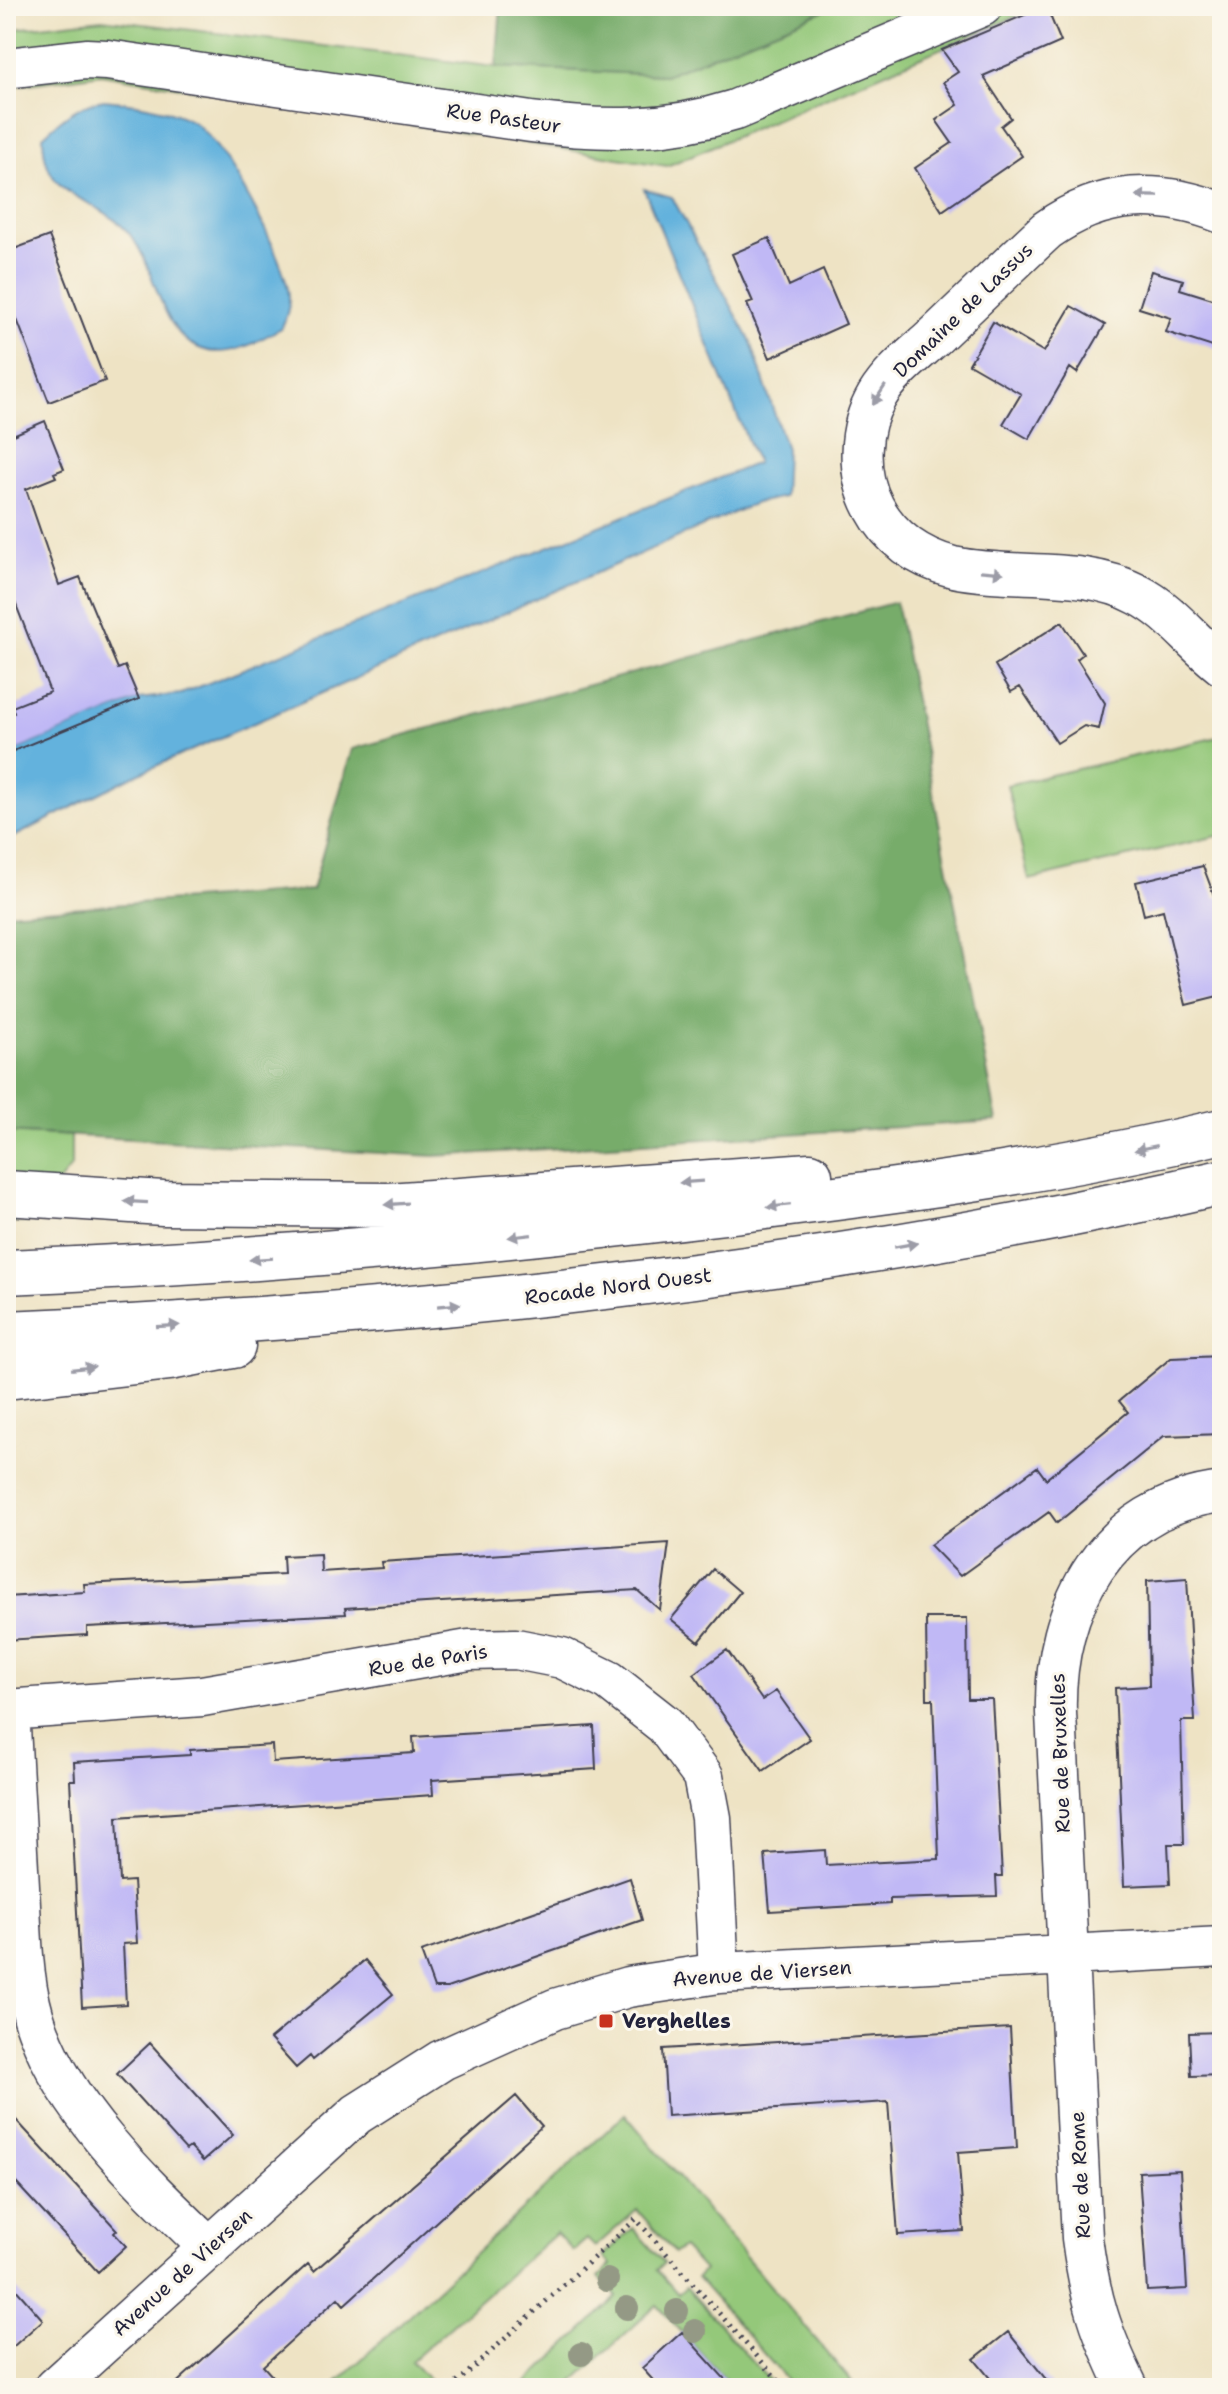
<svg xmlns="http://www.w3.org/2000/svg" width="1228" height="2394" viewBox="0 0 1228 2394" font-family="'Shantell Sans',sans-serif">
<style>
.green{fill:#94c87a;stroke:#5b755a;stroke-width:2}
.forest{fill:#77ac6a;stroke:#4c6752;stroke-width:2}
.water{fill:#63b2dd;stroke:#426a8c;stroke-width:2}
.building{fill:#c0b8f5}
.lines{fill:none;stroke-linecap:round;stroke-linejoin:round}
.minor-casing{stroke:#413f50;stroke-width:43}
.highway-casing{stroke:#413f50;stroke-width:47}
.path{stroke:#413f50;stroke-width:5;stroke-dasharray:2 6;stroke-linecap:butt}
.minor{stroke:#fff;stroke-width:40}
.highway{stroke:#fff;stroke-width:44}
.tree{fill:#949985}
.oneway{fill:#9c9ca7}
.poi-dot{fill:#c8321e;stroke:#fbf7ec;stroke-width:3}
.labels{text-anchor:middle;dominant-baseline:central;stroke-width:6;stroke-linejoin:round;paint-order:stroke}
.street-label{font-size:20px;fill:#22223b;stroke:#fbf7ec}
.poi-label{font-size:20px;font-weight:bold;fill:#22223b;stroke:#fbf7ec;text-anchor:start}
</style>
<rect width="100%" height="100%" fill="#fbf7ec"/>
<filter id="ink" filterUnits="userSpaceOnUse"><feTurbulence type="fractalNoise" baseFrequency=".0125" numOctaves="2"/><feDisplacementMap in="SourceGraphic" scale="16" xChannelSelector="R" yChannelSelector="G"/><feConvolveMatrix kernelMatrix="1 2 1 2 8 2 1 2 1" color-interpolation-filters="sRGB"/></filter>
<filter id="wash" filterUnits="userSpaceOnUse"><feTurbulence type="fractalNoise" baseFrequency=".006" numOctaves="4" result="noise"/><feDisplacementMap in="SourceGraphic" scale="32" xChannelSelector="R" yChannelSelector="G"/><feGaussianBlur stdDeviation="1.8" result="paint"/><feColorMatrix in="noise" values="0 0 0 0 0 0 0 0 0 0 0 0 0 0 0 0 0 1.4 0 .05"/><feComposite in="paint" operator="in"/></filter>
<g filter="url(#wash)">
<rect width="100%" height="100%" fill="#eee3c4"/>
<path class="green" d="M 835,6 L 1040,6 L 667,166 L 101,74 L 6,87 L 6,30 L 102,19 L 496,67 L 665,75 Z
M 1218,737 L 1222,756 L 1222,835 L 1029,880 L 1007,785 Z
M 6,1132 L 71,1136 L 71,1167 L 27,1222 L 6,1223 Z
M 625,2114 L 857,2388 L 794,2388 L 697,2278 L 704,2270 L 683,2247 L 675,2253 L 637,2210 L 595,2247 L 587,2239 L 573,2251 L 556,2233 L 411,2361 L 433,2384 L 429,2388 L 339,2388 L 335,2384 Z
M 633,2228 L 664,2263 L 657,2270 L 678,2294 L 686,2287 L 776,2388 L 733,2388 L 657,2305 L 566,2388 L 521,2388 L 617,2297 L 599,2277 L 611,2265 L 603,2256 Z"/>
<path class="forest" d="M 501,6 L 835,6 L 665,75 L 496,67 Z
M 896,602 L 997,1121 L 434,1156 L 6,1132 L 6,913 L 312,890 L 352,749 Z"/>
<path class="water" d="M 104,100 C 132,103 168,107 193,122 C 223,140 288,263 289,297 C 290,307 286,318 282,327 C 258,342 226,361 197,347 C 157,329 157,263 126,230 C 89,191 44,203 43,136 C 62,118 78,104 104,100 Z
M 644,189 L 672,197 L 751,342 L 786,449 L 784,497 L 756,503 L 133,776 L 6,841 L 6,754 L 139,699 L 181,694 L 757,463 Z"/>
<g id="blocks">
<path class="building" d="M 1046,6 L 1061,42 L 983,76 L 1011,118 L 1001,126 L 1022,156 L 942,211 L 915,168 L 952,143 L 936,120 L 958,105 L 943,82 L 958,72 L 942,50 Z
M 49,236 L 105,381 L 49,402 L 6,291 L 6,252 Z
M 769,238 L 789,286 L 823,270 L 846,324 L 770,358 L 747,304 L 753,302 L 732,254 Z
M 1151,271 L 1183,280 L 1180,289 L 1222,302 L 1222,350 L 1166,332 L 1171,318 L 1139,308 Z
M 1071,306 L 1105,325 L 1077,373 L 1070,368 L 1029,439 L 1003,424 L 1021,394 L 969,364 L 993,322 L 1044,352 Z
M 45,421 L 64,469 L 54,473 L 56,477 L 26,489 L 59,585 L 80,577 L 118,669 L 125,666 L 139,699 L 6,754 L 6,716 L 14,713 L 12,707 L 50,692 L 6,579 L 6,438 Z
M 1062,622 L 1083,654 L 1077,659 L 1105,703 L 1099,729 L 1084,726 L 1057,743 L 1020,687 L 1011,692 L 995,665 Z
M 1203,866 L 1215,898 L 1222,896 L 1222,996 L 1186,1005 L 1163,910 L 1144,915 L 1136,882 Z
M 1222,1356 L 1222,1434 L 1164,1436 L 1057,1523 L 1049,1512 L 960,1576 L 930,1545 L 1037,1467 L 1046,1479 L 1128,1412 L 1119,1401 L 1171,1358 Z
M 669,1543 L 660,1610 L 637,1590 L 345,1608 L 346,1614 L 87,1627 L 87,1635 L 6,1640 L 6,1597 L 85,1592 L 84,1584 L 284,1574 L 283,1556 L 320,1554 L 321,1572 L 382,1568 L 381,1562 Z
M 713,1569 L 740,1592 L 699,1642 L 671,1619 Z
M 1187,1578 L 1195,1721 L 1181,1721 L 1184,1844 L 1168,1844 L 1170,1884 L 1124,1886 L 1115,1688 L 1149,1686 L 1147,1581 Z
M 926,1618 L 967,1618 L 968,1699 L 992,1699 L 1002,1876 L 996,1876 L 997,1896 L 890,1899 L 890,1904 L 770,1911 L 765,1854 L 825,1850 L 826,1865 L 939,1859 L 933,1699 L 927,1699 Z
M 727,1650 L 762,1700 L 776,1691 L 810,1739 L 763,1771 L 694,1674 Z
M 594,1726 L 596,1769 L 432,1780 L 433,1795 L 117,1817 L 120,1882 L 133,1881 L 137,1943 L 123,1944 L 126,2004 L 82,2007 L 70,1780 L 75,1780 L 74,1762 L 190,1755 L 190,1750 L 272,1745 L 273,1762 L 414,1753 L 413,1737 Z
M 630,1878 L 642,1920 L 447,1988 L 434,1988 L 421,1952 Z
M 365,1960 L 393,1994 L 313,2060 L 310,2056 L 296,2068 L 270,2039 Z
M 1010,2028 L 1017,2148 L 958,2152 L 964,2231 L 898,2235 L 888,2102 L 667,2116 L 663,2049 Z
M 1222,2032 L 1222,2075 L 1191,2076 L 1189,2033 Z
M 150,2043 L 233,2135 L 203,2161 L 190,2147 L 186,2150 L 117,2074 Z
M 516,2096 L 542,2126 L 344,2305 L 338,2298 L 263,2366 L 283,2388 L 171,2388 L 308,2264 L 314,2271 Z
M 6,2109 L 117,2230 L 114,2233 L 126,2246 L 98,2272 L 6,2172 Z
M 1180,2170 L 1187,2289 L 1147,2291 L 1139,2172 Z
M 6,2278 L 43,2320 L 6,2353 Z
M 682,2332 L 733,2388 L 660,2388 L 642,2368 Z
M 1008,2332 L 1053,2388 L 998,2388 L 974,2359 Z"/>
</g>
</g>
<g filter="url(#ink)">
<use href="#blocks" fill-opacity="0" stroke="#413f50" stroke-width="2"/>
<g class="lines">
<defs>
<path id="minor" d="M 6,68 L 86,59 L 107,60 L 531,122 C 603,131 665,132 735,110 L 982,6
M 1222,213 C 1159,189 1103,190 1047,230 C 1008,266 970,303 932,339 C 913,356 890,374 877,396 C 858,428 856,473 874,507 C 891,539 918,558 953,567 C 1014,580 1083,565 1139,595 C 1172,612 1193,643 1222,665
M 6,1710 L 202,1696 L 469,1650 L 516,1649 L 562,1658 L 609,1681 L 665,1725 L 703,1776 L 711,1818 L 719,1973
M 9,1710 C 12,1769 16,1827 19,1886 C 22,1934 21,1985 38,2030 C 70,2116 146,2186 210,2248
M 54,2388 L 357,2114 L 442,2060 L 555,2009 L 628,1987 L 719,1973 L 1222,1947
M 1128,2388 C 1101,2333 1090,2299 1082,2238 L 1056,1713 C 1053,1606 1107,1506 1222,1492"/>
<path id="highway" d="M 6,1193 L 163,1203 L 388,1205 L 810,1175
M 6,1272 C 238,1263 469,1243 699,1215 C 875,1194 1050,1172 1222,1131
M 6,1333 C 415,1316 822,1274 1222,1182
M 6,1377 L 170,1358 L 233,1346"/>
</defs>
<use href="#minor" class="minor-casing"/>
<use href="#highway" class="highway-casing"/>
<path class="path" d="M 451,2388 L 636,2219 L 785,2388"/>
<use href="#minor" class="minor"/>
<use href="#highway" class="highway"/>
</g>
<g class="tree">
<circle cx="607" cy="2280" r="12"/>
<circle cx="627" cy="2308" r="12"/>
<circle cx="677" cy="2311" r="12"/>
<circle cx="695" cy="2331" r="12"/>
<circle cx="581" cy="2354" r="12"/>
</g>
<defs><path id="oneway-solid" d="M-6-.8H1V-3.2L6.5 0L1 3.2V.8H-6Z" transform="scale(2)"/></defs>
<g class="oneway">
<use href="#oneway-solid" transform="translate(1147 196) rotate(-179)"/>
<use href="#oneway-solid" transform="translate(879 395) rotate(123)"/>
<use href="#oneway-solid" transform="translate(992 572) rotate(5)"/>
<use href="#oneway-solid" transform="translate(1146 1148) rotate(168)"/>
<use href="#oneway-solid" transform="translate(691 1182) rotate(176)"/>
<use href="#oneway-solid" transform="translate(136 1202) rotate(-177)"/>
<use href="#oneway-solid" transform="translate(396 1204) rotate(176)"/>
<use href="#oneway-solid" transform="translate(779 1206) rotate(173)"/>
<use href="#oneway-solid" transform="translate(520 1236) rotate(173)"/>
<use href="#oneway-solid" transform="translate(906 1245) rotate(-10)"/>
<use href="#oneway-solid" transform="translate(261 1259) rotate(176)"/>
<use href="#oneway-solid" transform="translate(449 1305) rotate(-5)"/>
<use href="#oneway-solid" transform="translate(168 1326) rotate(-3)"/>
<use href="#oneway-solid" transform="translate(83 1368) rotate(-7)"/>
</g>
</g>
<rect class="poi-dot" x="598" y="2013" width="16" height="16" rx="4"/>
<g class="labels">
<g class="street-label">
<text transform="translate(504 118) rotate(8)">Rue Pasteur</text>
<text transform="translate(963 310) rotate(-44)">Domaine de Lassus</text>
<text transform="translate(618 1286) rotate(-7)">Rocade Nord Ouest</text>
<text transform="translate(428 1660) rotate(-9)">Rue de Paris</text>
<text transform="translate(1060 1753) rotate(-92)">Rue de Bruxelles</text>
<text transform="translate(762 1973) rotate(-4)">Avenue de Viersen</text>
<text transform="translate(1080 2175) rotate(-93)">Rue de Rome</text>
<text transform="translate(182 2272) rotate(-42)">Avenue de Viersen</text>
</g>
<g class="poi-label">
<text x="622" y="2021">Verghelles</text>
</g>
</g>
<rect width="1228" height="2394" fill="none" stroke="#fbf7ec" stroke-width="32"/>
</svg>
